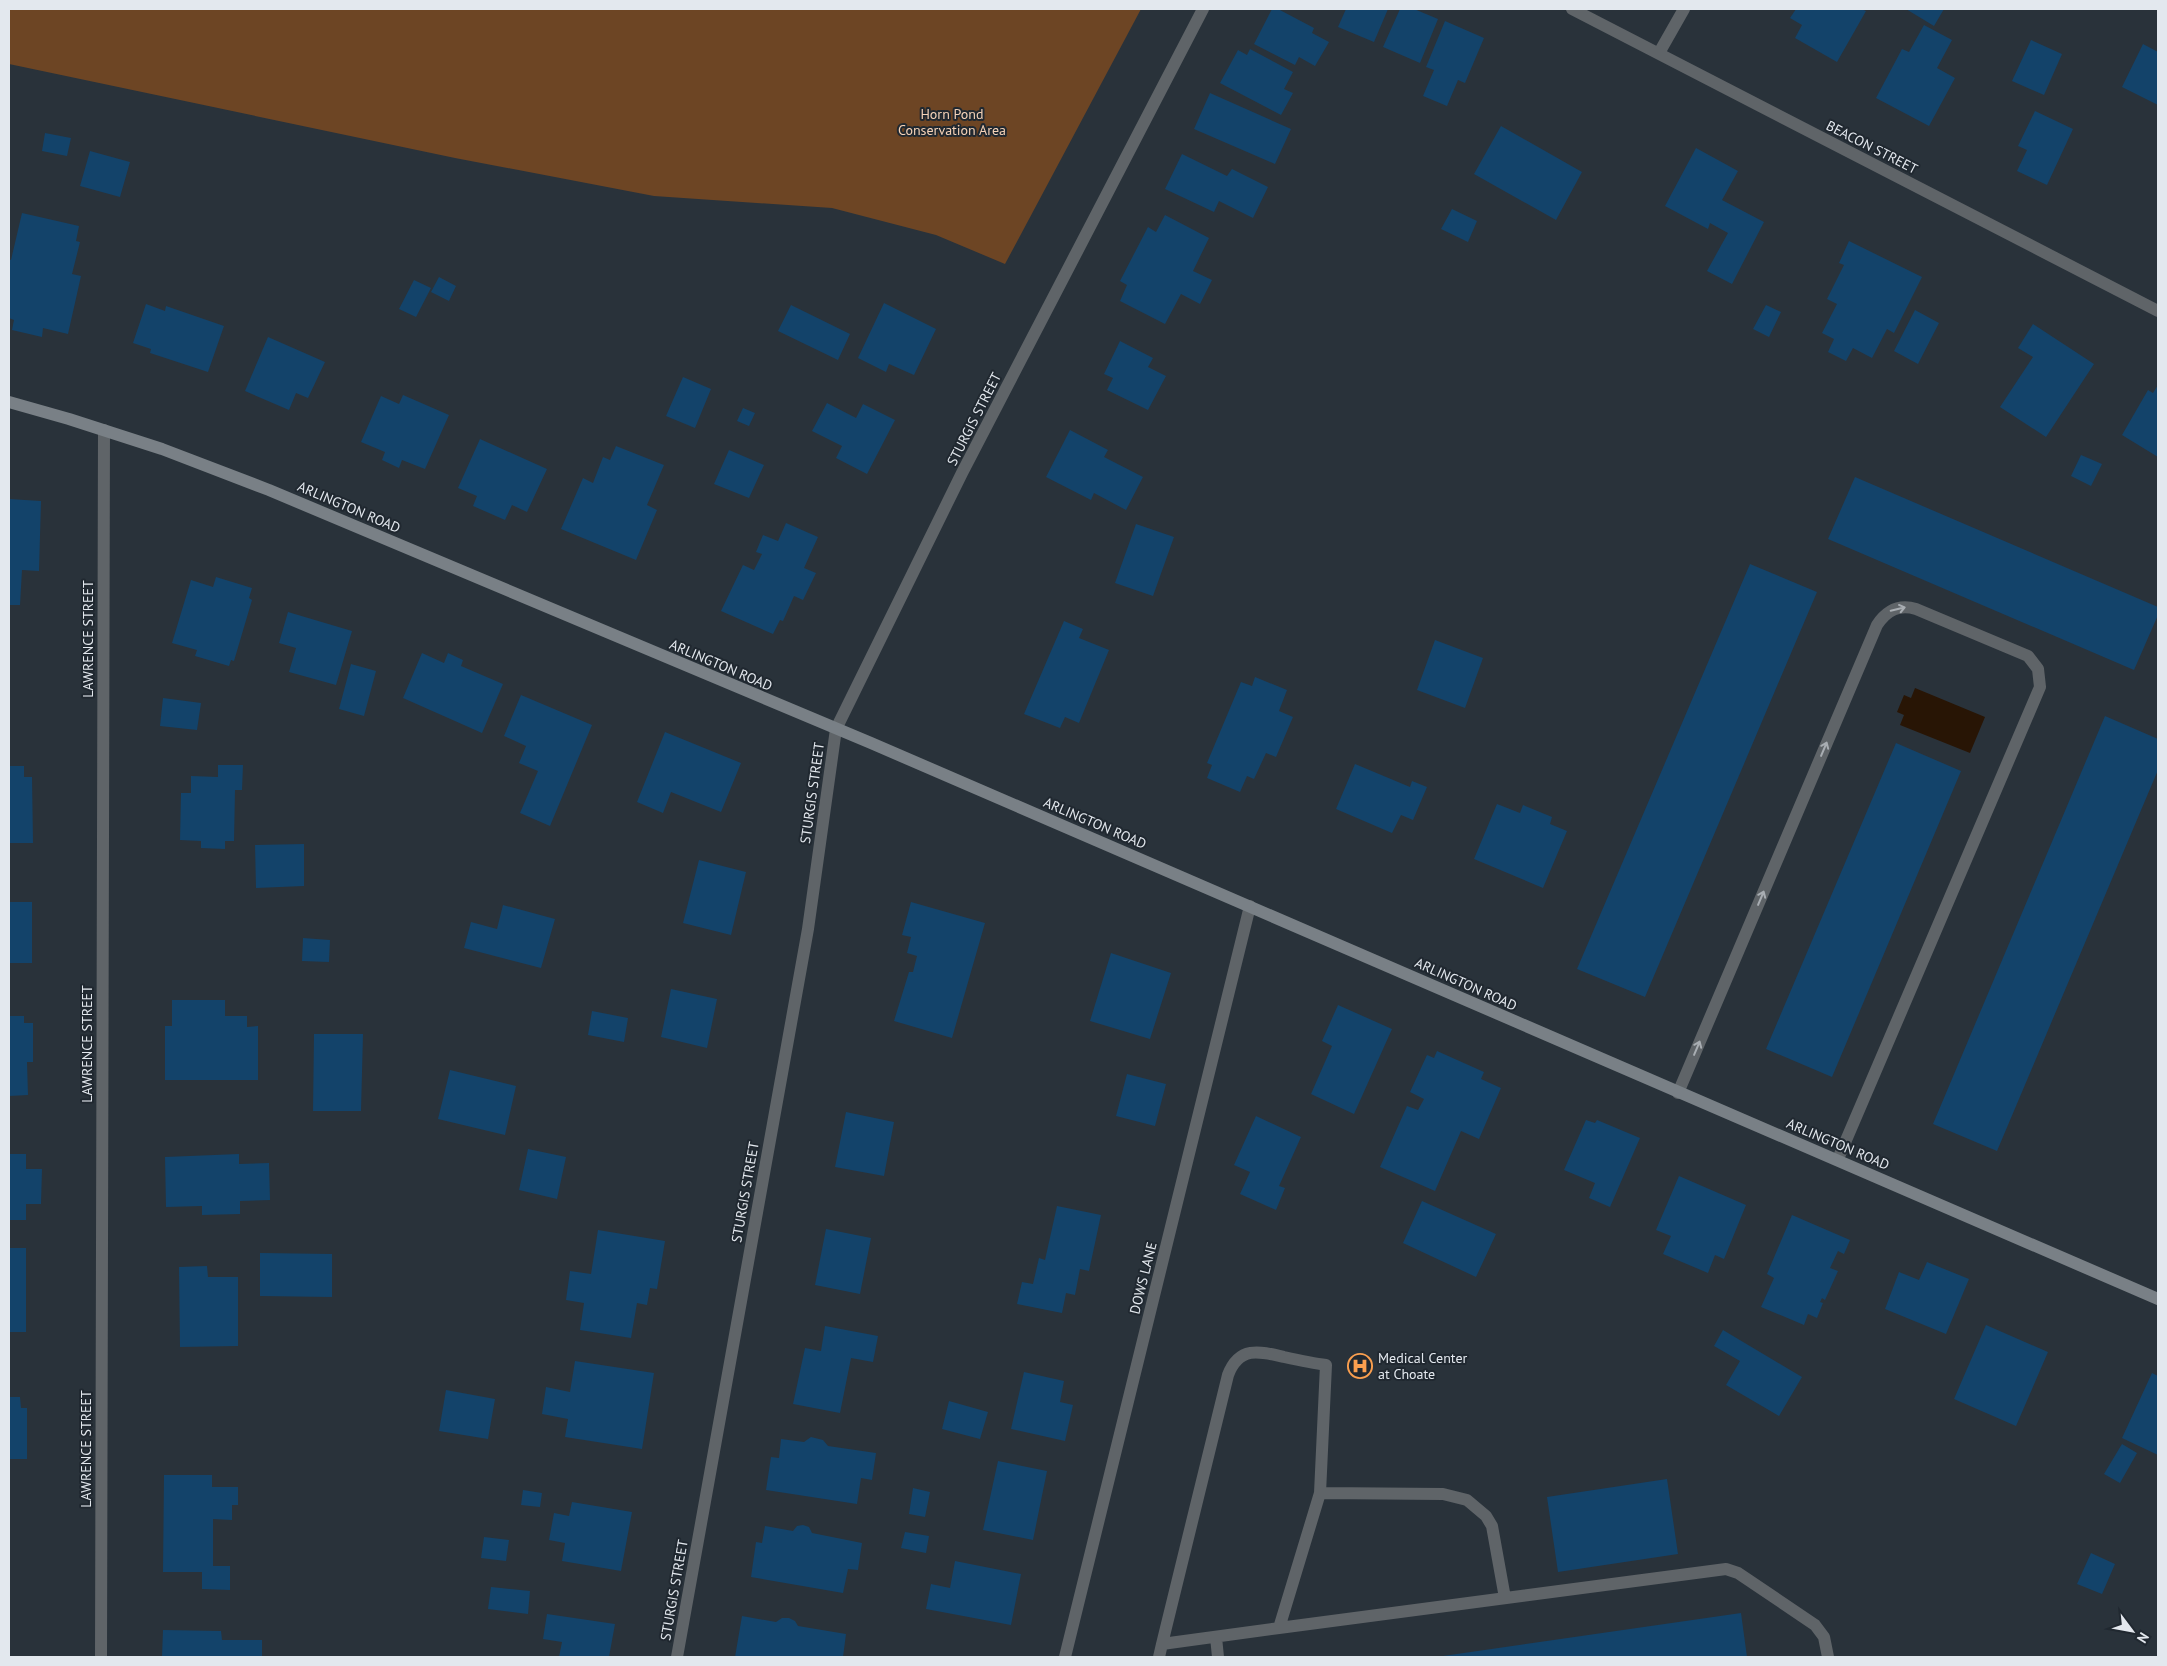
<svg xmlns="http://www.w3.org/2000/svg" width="2167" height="1666" viewBox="0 0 2167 1666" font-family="'PT Sans',sans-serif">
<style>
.green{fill:#6d4524}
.water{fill:#281505}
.building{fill:#13436a}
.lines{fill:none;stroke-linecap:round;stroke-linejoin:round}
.lane{stroke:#5f6468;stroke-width:12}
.street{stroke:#5f6468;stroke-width:12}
.secondary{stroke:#798086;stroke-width:12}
.oneway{stroke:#a8adb2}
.labels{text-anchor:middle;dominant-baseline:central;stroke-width:4;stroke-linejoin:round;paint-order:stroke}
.park-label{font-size:14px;fill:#f5d2b7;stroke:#202830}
.street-label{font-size:14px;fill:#e3e8ee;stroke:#202830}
.poi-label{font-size:14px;fill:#e3e8ee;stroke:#202830;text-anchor:start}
</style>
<rect width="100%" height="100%" fill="#29323a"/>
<path class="green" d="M 9,9 L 1141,9 L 1005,264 L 936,235 L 832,208 L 654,196 L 455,158 L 9,64 Z"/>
<path class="water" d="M 1915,688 L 1985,717 L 1970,753 L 1900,725 L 1904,715 L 1897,712 L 1904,695 L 1911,698 Z"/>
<path class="building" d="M 1272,9 L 1278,9 L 1314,28 L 1312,33 L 1329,42 L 1315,66 L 1299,57 L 1295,65 L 1254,44 Z
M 1346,9 L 1388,9 L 1374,42 L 1338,27 Z
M 1400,9 L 1414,9 L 1438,19 L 1420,63 L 1383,47 Z
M 1796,9 L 1861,9 L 1866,11 L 1837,62 L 1795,38 L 1802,25 L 1790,18 Z
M 1906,9 L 1944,9 L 1934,26 Z
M 1445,21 L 1484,38 L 1465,83 L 1458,80 L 1447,106 L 1423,96 L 1434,70 L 1426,67 Z
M 1924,25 L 1952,40 L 1937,68 L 1955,78 L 1929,126 L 1876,98 L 1902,49 L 1909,52 Z
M 2031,40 L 2062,54 L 2044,95 L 2012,81 Z
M 2143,44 L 2158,52 L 2158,105 L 2122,87 Z
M 1250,49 L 1293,72 L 1284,89 L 1293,93 L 1281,115 L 1220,83 L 1238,50 L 1247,55 Z
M 1210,93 L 1291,129 L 1275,164 L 1194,129 Z
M 2035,111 L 2073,129 L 2047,185 L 2017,171 L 2027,150 L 2018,146 Z
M 1501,126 L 1582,172 L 1556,220 L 1474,174 Z
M 45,133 L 71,138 L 67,156 L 42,151 Z
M 1696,148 L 1738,171 L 1722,200 L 1764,222 L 1732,284 L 1707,271 L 1728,233 L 1710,223 L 1708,229 L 1665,206 Z
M 90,151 L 130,162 L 120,197 L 80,186 Z
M 1182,154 L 1227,176 L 1232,169 L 1268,187 L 1253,218 L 1219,201 L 1214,212 L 1165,189 Z
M 1452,209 L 1477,221 L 1468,242 L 1441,229 Z
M 22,213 L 79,226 L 76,241 L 80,242 L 72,274 L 81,276 L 68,334 L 43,328 L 42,337 L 12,330 L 14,320 L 9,318 L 9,259 L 11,260 Z
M 1165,215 L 1209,238 L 1193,271 L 1212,280 L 1200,304 L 1181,294 L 1165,324 L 1120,301 L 1127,285 L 1120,281 L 1148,227 L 1156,232 Z
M 1849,241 L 1922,277 L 1894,333 L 1887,329 L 1872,358 L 1853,348 L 1846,361 L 1828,352 L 1834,339 L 1822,333 L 1837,304 L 1827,299 L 1844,265 L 1839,263 Z
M 439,277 L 456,286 L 449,301 L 431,292 Z
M 414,280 L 431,288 L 416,317 L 399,309 Z
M 884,303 L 936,329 L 914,375 L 889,364 L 886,372 L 858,358 Z
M 146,304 L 165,311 L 166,306 L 224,326 L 208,372 L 150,353 L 151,349 L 133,343 Z
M 791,305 L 850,334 L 838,360 L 778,331 Z
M 1766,305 L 1781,312 L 1769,337 L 1753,329 Z
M 1915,310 L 1939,323 L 1918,364 L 1894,351 Z
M 2033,324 L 2094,364 L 2046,437 L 2000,407 L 2033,357 L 2018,348 Z
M 268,337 L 325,362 L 308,398 L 296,393 L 289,410 L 245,391 Z
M 1120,341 L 1153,358 L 1148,367 L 1166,376 L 1148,410 L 1107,390 L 1113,378 L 1104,374 Z
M 683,377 L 711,389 L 695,428 L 666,416 Z
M 2158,385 L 2158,457 L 2122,435 L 2148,390 L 2153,393 Z
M 403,395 L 449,415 L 425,469 L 402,460 L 399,468 L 382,460 L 385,452 L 361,442 L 381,396 L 399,404 Z
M 827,403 L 856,418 L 863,404 L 895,420 L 867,474 L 836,458 L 842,446 L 812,431 Z
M 743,408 L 755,413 L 749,426 L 737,421 Z
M 1070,430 L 1108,450 L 1104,457 L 1143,477 L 1126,510 L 1094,493 L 1091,500 L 1046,477 Z
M 480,439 L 547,469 L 527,512 L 512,505 L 505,520 L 473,506 L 477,496 L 458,488 Z
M 616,446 L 664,465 L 647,505 L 657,510 L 636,560 L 561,529 L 583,478 L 593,483 L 603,457 L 610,460 Z
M 729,450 L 764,465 L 749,498 L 714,484 Z
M 2081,455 L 2102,464 L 2091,486 L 2071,476 Z
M 1855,477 L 2158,607 L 2158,615 L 2134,670 L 1828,539 Z
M 9,499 L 41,501 L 39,571 L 22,570 L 20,605 L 9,605 Z
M 786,523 L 818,537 L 804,568 L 816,573 L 803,600 L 794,596 L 783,621 L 780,620 L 773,634 L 721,611 L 743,565 L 754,570 L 762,554 L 756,552 L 763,535 L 778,541 Z
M 1136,524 L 1174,537 L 1153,596 L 1115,583 Z
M 1750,564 L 1817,592 L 1645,997 L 1577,969 Z
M 216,577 L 252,588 L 249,598 L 252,600 L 234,661 L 231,660 L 229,666 L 195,656 L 197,650 L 172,643 L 191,580 L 213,587 Z
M 288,612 L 352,631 L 336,685 L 289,672 L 296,648 L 279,643 Z
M 1064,621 L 1083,629 L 1079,638 L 1109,650 L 1079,723 L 1065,717 L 1060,728 L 1024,714 Z
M 1435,640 L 1483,658 L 1465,708 L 1417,690 Z
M 422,653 L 444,663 L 448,653 L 463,660 L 461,666 L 503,684 L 482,733 L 403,698 Z
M 351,664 L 376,671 L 364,716 L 339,709 Z
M 1255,677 L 1287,690 L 1279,711 L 1293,717 L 1276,757 L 1266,753 L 1254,779 L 1247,776 L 1240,792 L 1207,778 L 1212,765 L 1207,763 L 1241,682 L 1252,686 Z
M 521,695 L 592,725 L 550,826 L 520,813 L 538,771 L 519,763 L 526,746 L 504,736 Z
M 163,698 L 201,703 L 197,730 L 160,726 Z
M 2105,716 L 2158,739 L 2158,770 L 1997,1151 L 1933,1124 Z
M 665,732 L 741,763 L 721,812 L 671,792 L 663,813 L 637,802 Z
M 1896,743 L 1961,771 L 1832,1077 L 1766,1049 Z
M 1355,764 L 1410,787 L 1412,781 L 1427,787 L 1413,820 L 1401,815 L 1392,833 L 1336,809 Z
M 218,765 L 243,765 L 242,790 L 235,790 L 234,841 L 225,841 L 225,849 L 201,848 L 201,841 L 180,840 L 181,793 L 191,793 L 191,776 L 218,777 Z
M 9,766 L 24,766 L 24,777 L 32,777 L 33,843 L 9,843 Z
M 1497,804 L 1520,813 L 1523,805 L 1552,817 L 1550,824 L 1567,831 L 1543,888 L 1474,859 Z
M 304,844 L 304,886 L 256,888 L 255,845 Z
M 699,860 L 746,872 L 731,935 L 683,923 Z
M 9,902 L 32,902 L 32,963 L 9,963 Z
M 911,902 L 985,923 L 952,1038 L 894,1021 L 909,972 L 913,972 L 917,956 L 907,953 L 911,937 L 902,935 Z
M 503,905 L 555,919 L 541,968 L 464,948 L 471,922 L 497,929 Z
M 303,938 L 330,940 L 329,962 L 302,961 Z
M 1111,953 L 1171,973 L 1150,1039 L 1090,1021 Z
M 671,989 L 717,999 L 707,1048 L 661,1037 Z
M 172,1000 L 225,1000 L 225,1016 L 247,1016 L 247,1027 L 258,1026 L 258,1080 L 165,1080 L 165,1026 L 172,1026 Z
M 1338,1005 L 1392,1029 L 1354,1114 L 1311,1094 L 1332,1046 L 1322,1041 Z
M 592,1011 L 628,1018 L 624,1042 L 588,1035 Z
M 9,1016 L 24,1016 L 24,1023 L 33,1023 L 33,1062 L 27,1062 L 28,1095 L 9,1096 Z
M 314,1034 L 363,1034 L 361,1111 L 313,1111 Z
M 1437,1051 L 1484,1072 L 1481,1079 L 1501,1088 L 1479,1139 L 1461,1131 L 1435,1191 L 1380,1167 L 1407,1106 L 1418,1110 L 1424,1099 L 1410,1092 L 1427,1055 L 1434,1058 Z
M 450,1070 L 516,1086 L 505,1135 L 438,1119 Z
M 1127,1074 L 1166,1084 L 1155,1126 L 1116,1116 Z
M 846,1112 L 894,1122 L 884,1176 L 835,1167 Z
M 1256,1116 L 1301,1137 L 1279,1186 L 1285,1188 L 1276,1210 L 1240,1194 L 1250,1172 L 1234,1165 Z
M 1586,1120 L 1595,1123 L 1597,1120 L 1640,1138 L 1610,1207 L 1589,1198 L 1595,1183 L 1564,1170 Z
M 528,1149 L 566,1157 L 557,1199 L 519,1190 Z
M 9,1154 L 26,1154 L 26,1169 L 42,1169 L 41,1204 L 26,1204 L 26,1220 L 9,1220 Z
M 239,1154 L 239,1164 L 269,1163 L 270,1200 L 240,1201 L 240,1214 L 202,1215 L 202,1206 L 166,1207 L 165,1157 Z
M 1679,1176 L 1746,1205 L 1724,1259 L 1715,1255 L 1708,1273 L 1663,1254 L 1671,1236 L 1656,1230 Z
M 1422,1201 L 1496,1234 L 1476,1277 L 1403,1243 Z
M 1057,1206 L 1101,1215 L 1089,1271 L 1080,1269 L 1075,1295 L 1066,1293 L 1062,1313 L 1017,1304 L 1022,1282 L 1033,1284 L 1039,1258 L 1045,1260 Z
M 1792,1215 L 1850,1240 L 1844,1254 L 1838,1251 L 1830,1268 L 1838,1271 L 1825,1300 L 1822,1298 L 1820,1302 L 1823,1303 L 1817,1318 L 1808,1314 L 1804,1325 L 1761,1307 L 1774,1278 L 1767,1274 Z
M 826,1229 L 871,1238 L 860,1294 L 815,1285 Z
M 598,1230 L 665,1241 L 657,1289 L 650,1288 L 647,1305 L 637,1303 L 631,1338 L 580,1330 L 584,1303 L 566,1300 L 570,1271 L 591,1274 Z
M 9,1248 L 26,1248 L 26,1332 L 9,1332 Z
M 260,1253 L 332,1254 L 332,1297 L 260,1296 Z
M 1927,1262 L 1969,1279 L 1946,1334 L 1885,1309 L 1899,1272 L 1919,1280 Z
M 207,1266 L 208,1277 L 238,1277 L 238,1346 L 180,1347 L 179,1267 Z
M 1986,1325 L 2048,1352 L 2016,1426 L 1954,1399 Z
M 825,1326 L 878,1336 L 873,1362 L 851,1358 L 840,1413 L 793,1404 L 805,1348 L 821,1351 Z
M 1723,1330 L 1802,1377 L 1779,1416 L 1726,1385 L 1740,1361 L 1714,1346 Z
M 575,1361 L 654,1373 L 642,1449 L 565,1437 L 568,1419 L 542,1414 L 546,1387 L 570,1392 Z
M 1024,1372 L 1064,1381 L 1060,1402 L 1073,1405 L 1065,1441 L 1011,1429 Z
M 2152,1373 L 2158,1376 L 2158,1455 L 2122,1438 Z
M 446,1390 L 495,1399 L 488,1439 L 439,1431 Z
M 9,1397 L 20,1397 L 21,1408 L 27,1408 L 27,1459 L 9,1459 Z
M 949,1401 L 988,1412 L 980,1439 L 942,1429 Z
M 811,1437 L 823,1440 L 828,1446 L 876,1453 L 872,1480 L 861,1478 L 857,1504 L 766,1490 L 771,1457 L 779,1458 L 781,1439 L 804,1442 Z
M 2122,1444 L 2137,1453 L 2120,1483 L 2104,1474 Z
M 998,1461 L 1047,1471 L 1033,1540 L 983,1530 Z
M 164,1475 L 212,1475 L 212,1487 L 238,1487 L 238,1505 L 232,1505 L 232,1520 L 213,1519 L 213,1566 L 230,1566 L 230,1590 L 202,1589 L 202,1572 L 163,1572 Z
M 1667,1479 L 1678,1554 L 1558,1572 L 1547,1497 Z
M 913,1488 L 930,1492 L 925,1517 L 909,1514 Z
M 523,1490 L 542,1493 L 540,1507 L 521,1505 Z
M 572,1502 L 632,1512 L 621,1571 L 562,1561 L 565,1543 L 549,1540 L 554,1513 L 569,1516 Z
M 803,1525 L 809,1527 L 812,1533 L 862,1543 L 858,1570 L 848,1569 L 843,1593 L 751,1577 L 756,1542 L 762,1543 L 765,1526 L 793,1531 L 797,1526 Z
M 905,1532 L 929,1536 L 926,1553 L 901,1548 Z
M 484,1537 L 509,1540 L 506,1561 L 481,1558 Z
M 2091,1553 L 2115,1564 L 2102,1594 L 2077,1584 Z
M 955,1561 L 1021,1574 L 1011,1625 L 926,1609 L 931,1584 L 950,1588 Z
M 491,1587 L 530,1591 L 528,1614 L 488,1609 Z
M 1741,1613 L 1747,1657 L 1443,1657 L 1443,1656 Z
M 547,1614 L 615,1624 L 609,1657 L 559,1657 L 562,1642 L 543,1639 Z
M 742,1616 L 776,1622 L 782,1618 L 789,1618 L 795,1621 L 798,1626 L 846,1634 L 843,1657 L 735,1657 Z
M 163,1630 L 221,1631 L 222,1640 L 262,1640 L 262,1657 L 162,1657 Z"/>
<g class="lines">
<path class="lane" d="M 1678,1093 L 1877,625 C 1887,610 1899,604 1916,609 L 2028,656 L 2038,669 L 2040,687 L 1838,1159
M 1320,1493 L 1443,1494 L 1467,1500 L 1486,1516 L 1492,1526 L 1505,1598
M 1279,1628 L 1726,1569 L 1738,1573 L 1815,1625 L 1824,1637 L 1828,1657
M 1216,1637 L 1218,1657
M 1159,1657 L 1162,1644 L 1228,1375 C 1239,1346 1259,1351 1284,1357 C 1298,1360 1312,1363 1326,1365 L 1320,1493 L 1279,1628 L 1162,1644"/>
<path class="street" d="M 1572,9 L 2158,311
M 1659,53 L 1684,9
M 101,1657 L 104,430
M 677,1657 L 808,929 L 836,729 L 962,473 L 1203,9
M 1065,1657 L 1250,906"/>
<path class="secondary" d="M 9,402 L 69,419 L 162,449 L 269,490 L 871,743 L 2158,1299"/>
</g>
<defs><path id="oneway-shaft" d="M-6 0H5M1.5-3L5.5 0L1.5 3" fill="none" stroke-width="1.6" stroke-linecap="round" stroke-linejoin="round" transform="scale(1.25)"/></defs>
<g class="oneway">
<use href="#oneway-shaft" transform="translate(1898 609) rotate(-13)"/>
<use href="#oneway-shaft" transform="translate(1824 749) rotate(-67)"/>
<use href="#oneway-shaft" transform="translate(1761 898) rotate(-67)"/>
<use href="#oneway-shaft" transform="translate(1697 1048) rotate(-67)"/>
</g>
<defs>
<symbol id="hospital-ring" viewBox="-11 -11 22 22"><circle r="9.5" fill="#202830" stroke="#fa9f4f" stroke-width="1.5"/><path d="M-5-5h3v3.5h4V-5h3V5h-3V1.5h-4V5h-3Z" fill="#fa9f4f"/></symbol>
</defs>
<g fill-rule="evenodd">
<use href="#hospital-ring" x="1346" y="1352" width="28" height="28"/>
</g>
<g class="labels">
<g class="park-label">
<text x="952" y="114">Horn Pond<tspan x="952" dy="16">Conservation Area</tspan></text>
</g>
<g class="street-label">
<text transform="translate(1872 147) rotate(27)">BEACON STREET</text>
<text transform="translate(974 419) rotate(-63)">STURGIS STREET</text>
<text transform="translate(349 507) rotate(23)">ARLINGTON ROAD</text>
<text transform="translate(88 639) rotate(-90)">LAWRENCE STREET</text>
<text transform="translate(721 665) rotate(23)">ARLINGTON ROAD</text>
<text transform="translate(812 793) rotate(-82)">STURGIS STREET</text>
<text transform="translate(1095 823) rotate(23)">ARLINGTON ROAD</text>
<text transform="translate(1466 984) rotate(24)">ARLINGTON ROAD</text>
<text transform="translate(87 1044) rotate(-90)">LAWRENCE STREET</text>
<text transform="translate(1838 1144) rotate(23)">ARLINGTON ROAD</text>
<text transform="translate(745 1192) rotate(-80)">STURGIS STREET</text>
<text transform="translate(1143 1278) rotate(-76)">DOWS LANE</text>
<text transform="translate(86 1449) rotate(-90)">LAWRENCE STREET</text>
<text transform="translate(674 1590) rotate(-80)">STURGIS STREET</text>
</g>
<g class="poi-label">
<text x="1378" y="1358">Medical Center<tspan x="1378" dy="16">at Choate</tspan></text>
</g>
</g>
<rect width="2167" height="1666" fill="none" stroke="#e3e8ee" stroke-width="20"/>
<g transform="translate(2132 1631) rotate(122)" stroke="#202830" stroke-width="4" paint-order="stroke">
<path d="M0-4L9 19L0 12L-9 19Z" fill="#e3e8ee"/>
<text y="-8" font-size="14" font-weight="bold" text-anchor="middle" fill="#e3e8ee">N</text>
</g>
</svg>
